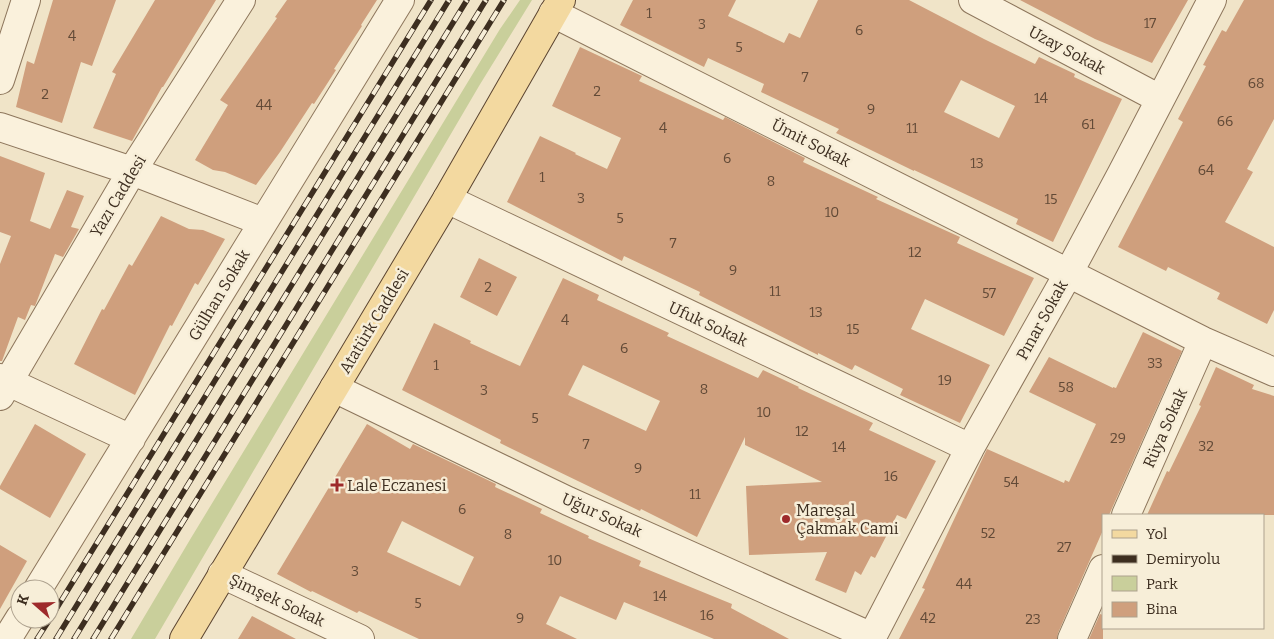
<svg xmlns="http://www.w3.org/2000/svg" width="1274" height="639" viewBox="0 0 1274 639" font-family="Bitter,serif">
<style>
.green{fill:#c9cf9b}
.building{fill:#cf9f7d;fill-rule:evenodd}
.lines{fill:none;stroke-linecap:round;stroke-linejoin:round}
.minor-casing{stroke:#8d765c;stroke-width:30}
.major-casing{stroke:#5b4430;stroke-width:30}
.minor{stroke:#faf1dc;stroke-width:28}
.major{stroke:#f3d9a0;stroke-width:28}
.rail-casing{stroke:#3d2e20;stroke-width:5.5}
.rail{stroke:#f7eed8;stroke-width:4;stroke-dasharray:11;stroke-linecap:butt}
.poi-dot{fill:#9e2a2b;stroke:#f7eed8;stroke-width:2}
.labels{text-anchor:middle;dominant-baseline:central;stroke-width:5;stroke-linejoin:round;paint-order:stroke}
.number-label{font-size:14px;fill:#624a37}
.street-label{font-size:16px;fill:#3d2e20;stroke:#f7eed8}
.poi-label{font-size:16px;fill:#3d2e20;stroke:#f7eed8;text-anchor:start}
</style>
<rect width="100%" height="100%" fill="#f0e4c8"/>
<path class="green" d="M 520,0 L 532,0 L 479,86 L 155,639 L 131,639 L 191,538 L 500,29 Z"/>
<path class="building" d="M 53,0 L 116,0 L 92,66 L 81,62 L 62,123 L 16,107 L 27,61 L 34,64 Z
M 155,0 L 216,0 L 163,87 L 162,87 L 132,141 L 93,128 L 116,74 L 112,72 Z
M 287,0 L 377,0 L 361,25 L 362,26 L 334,69 L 336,70 L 314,104 L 312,103 L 280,152 L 256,185 L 225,172 L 213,170 L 195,160 L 228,105 L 220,100 L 277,18 L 275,17 Z
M 633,0 L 736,0 L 728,16 L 784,43 L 789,33 L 800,38 L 818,0 L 909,0 L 984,39 L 1035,64 L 1039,57 L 1075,74 L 1074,77 L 1122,99 L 1053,242 L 1016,224 L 1018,219 L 914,170 L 914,171 L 836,133 L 839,129 L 761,92 L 764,84 L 708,58 L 704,67 L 620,25 ZM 961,80 L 1015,106 L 999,138 L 944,112 Z
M 1020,0 L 1188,0 L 1152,63 L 1095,39 Z
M 1244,0 L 1274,0 L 1274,119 L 1247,169 L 1253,172 L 1225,222 L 1274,247 L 1274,310 L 1267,324 L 1217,299 L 1220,293 L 1168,267 L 1166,271 L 1118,247 L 1183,122 L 1178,119 L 1206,66 L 1203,65 L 1222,30 L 1226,32 Z
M 580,47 L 642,76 L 639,81 L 723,120 L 725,117 L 805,158 L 803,162 L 878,197 L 876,199 L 960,237 L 957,243 L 1034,278 L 1004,336 L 925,299 L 911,329 L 990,365 L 960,423 L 900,395 L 903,389 L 855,365 L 852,370 L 818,353 L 818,355 L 699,295 L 700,292 L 624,256 L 622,261 L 507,202 L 540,136 L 576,153 L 575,154 L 607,169 L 621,138 L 552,106 Z
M 0,156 L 45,173 L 30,221 L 50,229 L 67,190 L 84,196 L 71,227 L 79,229 L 63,257 L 55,254 L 35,306 L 31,305 L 25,320 L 18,317 L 2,361 L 0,361 L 0,264 L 11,236 L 0,232 Z
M 161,216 L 189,229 L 203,230 L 225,239 L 198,285 L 195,283 L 172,326 L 170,325 L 135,395 L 74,364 L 102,309 L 104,310 L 129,264 L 132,266 Z
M 479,258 L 517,277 L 497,316 L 460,297 Z
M 563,278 L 599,295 L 597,300 L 669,333 L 667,336 L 758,378 L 763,370 L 799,387 L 798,388 L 873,423 L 869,430 L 936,461 L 906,519 L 897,515 L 875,558 L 871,556 L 861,575 L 855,571 L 846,593 L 815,580 L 827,552 L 749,555 L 746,486 L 822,482 L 745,445 L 745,437 L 697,537 L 641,509 L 640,511 L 551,468 L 500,443 L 501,440 L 402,390 L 434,323 L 471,341 L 470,343 L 520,366 ZM 583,365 L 660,401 L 646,431 L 568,395 Z
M 1143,332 L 1182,351 L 1109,515 L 1103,515 L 1103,530 L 1058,633 L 1057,639 L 899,639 L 925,589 L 922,588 L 987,449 L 1064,483 L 1065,480 L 1069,482 L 1096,424 L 1029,392 L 1049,357 L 1113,388 L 1113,387 L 1116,388 Z
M 1216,367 L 1254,385 L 1252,389 L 1274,396 L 1274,515 L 1147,515 L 1167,471 L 1169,472 L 1201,406 L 1199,405 Z
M 35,424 L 86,454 L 50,518 L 0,489 L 0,486 Z
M 367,424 L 410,449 L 413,444 L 496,484 L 495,487 L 542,509 L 540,513 L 589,536 L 588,538 L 641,561 L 639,566 L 732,604 L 731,608 L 789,639 L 714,639 L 624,602 L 616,620 L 560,596 L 546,624 L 577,639 L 419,639 L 359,611 L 357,613 L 312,591 L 311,592 L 277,574 ZM 402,521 L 474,557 L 460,586 L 387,552 Z
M 0,545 L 27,561 L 0,609 Z
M 1100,614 L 1103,615 L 1103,639 L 1089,639 Z
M 252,616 L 296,639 L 238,639 Z"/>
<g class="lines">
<defs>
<path id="minor" d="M 973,0 L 1160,99
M 553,13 L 1203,341 L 1274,372
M 0,80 L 26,0
M 0,127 L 132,171 L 263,222
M 447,199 L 970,448
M 0,378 L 131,439
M 334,388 L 568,501 L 872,637
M 0,396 L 132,171 L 241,0
M 1126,515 L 1203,341
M 222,574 L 360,639
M 38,589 L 400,0
M 7,639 L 20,618
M 871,639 L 970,448 L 1068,274 L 1122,173 L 1212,0
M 1072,639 L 1103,569"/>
<path id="major" d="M 184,639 L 447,199 L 561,0"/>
</defs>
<use href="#minor" class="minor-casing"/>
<use href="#major" class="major-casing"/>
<use href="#minor" class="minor"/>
<use href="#major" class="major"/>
<defs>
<path id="rail" d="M 50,619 L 431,0
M 37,639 L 50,619
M 56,639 L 449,0
M 74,639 L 467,0
M 93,639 L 486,0
M 111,639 L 504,0"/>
</defs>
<use href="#rail" class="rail-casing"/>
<use href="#rail" class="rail"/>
</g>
<g class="poi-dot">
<path d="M334.5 477.5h5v5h5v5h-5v5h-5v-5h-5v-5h5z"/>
<circle cx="786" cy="519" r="5"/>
</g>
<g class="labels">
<g class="number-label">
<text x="649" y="13">1</text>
<text x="1150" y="23">17</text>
<text x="702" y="24">3</text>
<text x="859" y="30">6</text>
<text x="72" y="36">4</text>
<text x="739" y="47">5</text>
<text x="805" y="77">7</text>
<text x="1256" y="83">68</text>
<text x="597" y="91">2</text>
<text x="45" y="94">2</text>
<text x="1041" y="98">14</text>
<text x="264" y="105">44</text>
<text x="871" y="109">9</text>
<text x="1225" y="121">66</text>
<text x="1088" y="124">61</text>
<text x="663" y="128">4</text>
<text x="912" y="128">11</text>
<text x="727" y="158">6</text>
<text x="977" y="163">13</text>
<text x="1206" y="170">64</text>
<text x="542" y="177">1</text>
<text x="771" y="181">8</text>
<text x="581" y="198">3</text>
<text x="1051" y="199">15</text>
<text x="832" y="212">10</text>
<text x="620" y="218">5</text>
<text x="673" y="243">7</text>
<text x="915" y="252">12</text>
<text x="733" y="270">9</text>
<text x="488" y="287">2</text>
<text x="775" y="291">11</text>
<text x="989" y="293">57</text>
<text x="816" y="312">13</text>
<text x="565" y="320">4</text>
<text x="853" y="329">15</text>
<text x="624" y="348">6</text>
<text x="1155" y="363">33</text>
<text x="436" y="365">1</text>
<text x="945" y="380">19</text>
<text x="1066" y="387">58</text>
<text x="704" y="389">8</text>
<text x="484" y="390">3</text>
<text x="764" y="412">10</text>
<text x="535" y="418">5</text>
<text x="802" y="431">12</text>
<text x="1118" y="438">29</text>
<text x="586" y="444">7</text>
<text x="1206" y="446">32</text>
<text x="839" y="447">14</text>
<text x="638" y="468">9</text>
<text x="891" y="476">16</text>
<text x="1011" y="482">54</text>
<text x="695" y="494">11</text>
<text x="462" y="509">6</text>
<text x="988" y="533">52</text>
<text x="508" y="534">8</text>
<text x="1064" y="547">27</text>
<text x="555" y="560">10</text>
<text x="355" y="571">3</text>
<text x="964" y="584">44</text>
<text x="660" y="596">14</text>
<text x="418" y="603">5</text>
<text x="707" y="615">16</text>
<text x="520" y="618">9</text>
<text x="928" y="618">42</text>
<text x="1033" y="619">23</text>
</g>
<g class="street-label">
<text transform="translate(1067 50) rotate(28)">Uzay Sokak</text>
<text transform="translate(811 143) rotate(27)">Ümit Sokak</text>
<text transform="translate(118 196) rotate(-59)">Yazı Caddesi</text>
<text transform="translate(219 295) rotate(-59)">Gülhan Sokak</text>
<text transform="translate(1042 320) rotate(-61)">Pınar Sokak</text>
<text transform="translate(374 321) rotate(-59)">Atatürk Caddesi</text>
<text transform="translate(708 324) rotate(25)">Ufuk Sokak</text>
<text transform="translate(1165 428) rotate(-66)">Rüya Sokak</text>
<text transform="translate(602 515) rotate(24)">Uğur Sokak</text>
<text transform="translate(277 600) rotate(25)">Şimşek Sokak</text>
</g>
<g class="poi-label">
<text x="347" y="485">Lale Eczanesi</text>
<text x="796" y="510">Mareşal<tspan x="796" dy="18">Çakmak Cami</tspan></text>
</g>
</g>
<rect x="1102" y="514" width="162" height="115" fill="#f7eed8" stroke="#ada18e"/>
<rect x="1112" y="530" width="25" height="8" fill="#f3d9a0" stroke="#ada18e"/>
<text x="1146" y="539" font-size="15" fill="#3d2e20">Yol</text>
<rect x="1112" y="555" width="25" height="8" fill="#3d2e20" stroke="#ada18e"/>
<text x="1146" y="564" font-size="15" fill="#3d2e20">Demiryolu</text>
<rect x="1112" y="576" width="25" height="15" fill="#c9cf9b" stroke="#ada18e"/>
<text x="1146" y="589" font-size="15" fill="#3d2e20">Park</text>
<rect x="1112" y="602" width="25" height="15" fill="#cf9f7d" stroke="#ada18e"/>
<text x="1146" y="614" font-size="15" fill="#3d2e20">Bina</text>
<g transform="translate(35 604) rotate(290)"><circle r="24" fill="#f7eed8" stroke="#ada18e"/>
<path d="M0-4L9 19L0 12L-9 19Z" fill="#9e2a2b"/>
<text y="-8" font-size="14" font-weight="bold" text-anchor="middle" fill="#3d2e20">K</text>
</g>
</svg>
